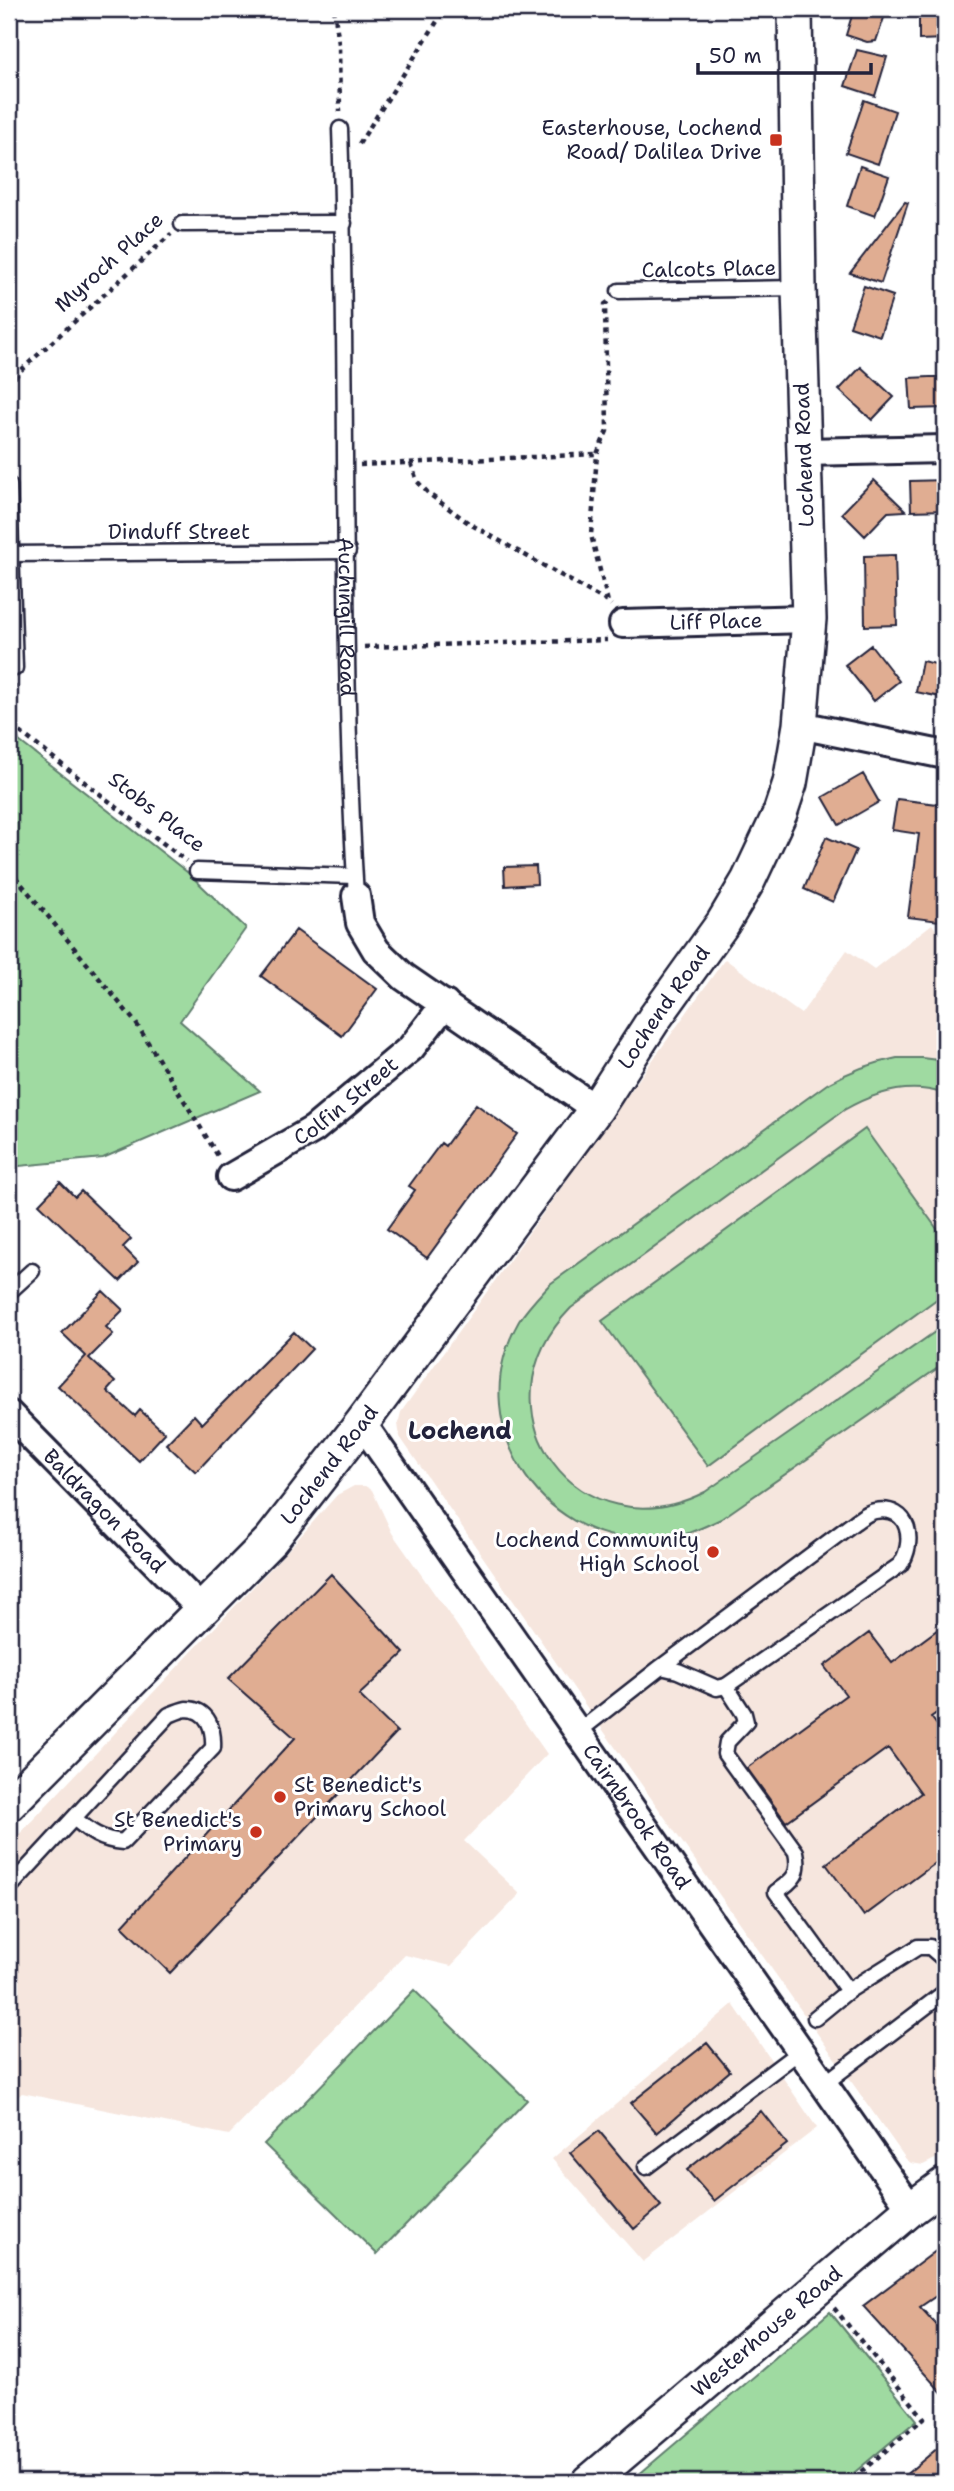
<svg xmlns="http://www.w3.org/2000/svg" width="954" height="2491" viewBox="0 0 954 2491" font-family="'Shantell Sans',sans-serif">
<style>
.built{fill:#f6e6de}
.green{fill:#9fdaa1;stroke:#607e6e;stroke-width:2}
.building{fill:#e0ad92;stroke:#22223b;stroke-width:2}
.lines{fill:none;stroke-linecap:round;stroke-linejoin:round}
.service-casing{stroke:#22223b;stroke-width:19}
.minor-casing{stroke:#22223b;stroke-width:32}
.tertiary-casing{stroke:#22223b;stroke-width:38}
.path{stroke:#22223b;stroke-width:4.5;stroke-dasharray:5 5;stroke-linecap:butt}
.service{stroke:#fff;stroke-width:14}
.minor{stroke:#fff;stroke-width:26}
.tertiary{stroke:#fff;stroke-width:33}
.poi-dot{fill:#c8321e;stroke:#fff;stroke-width:2.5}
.labels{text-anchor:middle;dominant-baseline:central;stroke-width:6;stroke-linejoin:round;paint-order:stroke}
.poi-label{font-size:21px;fill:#22223b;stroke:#fff;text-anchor:end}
.street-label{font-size:21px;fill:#22223b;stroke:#fff}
.quarter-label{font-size:24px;font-weight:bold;fill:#22223b;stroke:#fff}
</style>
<rect width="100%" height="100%" fill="#fff"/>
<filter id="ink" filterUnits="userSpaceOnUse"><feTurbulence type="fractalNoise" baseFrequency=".0143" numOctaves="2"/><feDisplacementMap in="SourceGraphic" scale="14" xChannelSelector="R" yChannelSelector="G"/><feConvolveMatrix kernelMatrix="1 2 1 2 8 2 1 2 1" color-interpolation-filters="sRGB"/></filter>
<g filter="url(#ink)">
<path class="built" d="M 932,924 L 945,943 L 945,2154 L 923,2165 L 911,2163 L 906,2159 L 586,1706 L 400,1437 L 398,1424 L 401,1412 L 725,959 L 801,1014 L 847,950 L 874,969 Z
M 354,1486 L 365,1486 L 372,1490 L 392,1533 L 547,1754 L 464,1841 L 520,1894 L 451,1966 L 405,1955 L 229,2135 L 22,2093 L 9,2105 L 9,1845 L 290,1548 L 337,1495 Z
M 733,2004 L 817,2128 L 643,2262 L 552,2159 Z"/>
<path class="green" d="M 9,703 L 19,741 L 187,872 L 246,928 L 180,1021 L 260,1091 L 103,1158 L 9,1167 Z
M 897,1058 L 922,1058 L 945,1061 L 945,1094 C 910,1082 875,1092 844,1110 L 571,1308 C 471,1410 578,1556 705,1492 L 945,1325 L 945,1363 L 721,1519 C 698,1530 676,1540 650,1540 C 537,1542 462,1420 519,1321 C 528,1307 539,1296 550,1284 L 827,1084 C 850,1071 871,1063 897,1058 Z
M 865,1129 L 945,1240 L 945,1293 L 708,1466 L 602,1321 Z
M 414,1990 L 527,2100 L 377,2254 L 264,2144 Z
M 830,2312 L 917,2420 L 843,2482 L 630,2482 Z"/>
<path class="building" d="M 854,9 L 887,9 L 876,41 L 867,42 L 846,35 Z
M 919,9 L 945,9 L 945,39 L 919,40 Z
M 857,50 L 887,57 L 875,96 L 845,86 Z
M 864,100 L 895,111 L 878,164 L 846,153 Z
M 860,166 L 889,176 L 875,216 L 847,206 Z
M 905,202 L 908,203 L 881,283 L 850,273 Z
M 864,286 L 893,296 L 880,336 L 850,326 Z
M 861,367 L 894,397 L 872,420 L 839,390 Z
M 930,377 L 945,377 L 945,408 L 911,409 L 909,378 Z
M 874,480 L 906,511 L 888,512 L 865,536 L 842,513 Z
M 945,480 L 945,510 L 911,511 L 910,481 Z
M 895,555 L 897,625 L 865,626 L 864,556 Z
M 871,645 L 899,681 L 874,701 L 845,665 Z
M 922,661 L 945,666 L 945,698 L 916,692 Z
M 863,774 L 879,802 L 839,825 L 823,797 Z
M 897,799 L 945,805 L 945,876 L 939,921 L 908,917 L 919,834 L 892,830 Z
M 826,837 L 856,850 L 833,902 L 804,889 Z
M 536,866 L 537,884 L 505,886 L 504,867 Z
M 296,930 L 377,989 L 342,1036 L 261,976 Z
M 476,1104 L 517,1134 L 427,1258 L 387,1229 L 415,1190 L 409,1186 L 420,1171 L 441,1143 L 445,1146 Z
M 60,1182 L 75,1197 L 81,1191 L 131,1239 L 123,1247 L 138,1262 L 120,1281 L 39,1204 Z
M 103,1291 L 123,1310 L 106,1327 L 113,1334 L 89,1358 L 115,1382 L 107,1391 L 135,1416 L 140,1410 L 165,1433 L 139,1461 L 58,1386 L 86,1356 L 62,1333 Z
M 294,1332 L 312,1349 L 196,1472 L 166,1444 L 194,1415 L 202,1424 Z
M 331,1574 L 404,1653 L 359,1695 L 397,1732 L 170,1973 L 122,1926 L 295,1738 L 228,1679 Z
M 945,1624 L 945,1707 L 931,1717 L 945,1736 L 945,1856 L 864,1916 L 826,1864 L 921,1793 L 888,1748 L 786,1822 L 747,1768 L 846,1695 L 824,1666 L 869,1633 L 892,1663 Z
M 707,2043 L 730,2071 L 657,2133 L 631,2103 Z
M 761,2111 L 787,2144 L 714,2201 L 687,2170 Z
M 599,2131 L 661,2206 L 634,2229 L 570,2153 Z
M 945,2244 L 945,2290 L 920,2307 L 945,2334 L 945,2396 L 863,2306 Z
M 945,2442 L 945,2482 L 897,2482 Z"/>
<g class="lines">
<defs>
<g id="service">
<path id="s1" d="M 340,129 C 349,385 340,641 356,896"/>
<path d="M 182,224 L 344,223"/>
<path d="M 619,291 L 799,288"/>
<path d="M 9,485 L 15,668"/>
<path d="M 11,554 L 348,551"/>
<path d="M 197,871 L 354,876"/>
<path d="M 9,1292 L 32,1271"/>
<path d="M 726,1686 L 744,1714 L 746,1722 L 727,1742 L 725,1754 L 796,1852 C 801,1875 793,1880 776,1892 L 848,1991 L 815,2018"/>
<path d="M 578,1732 L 661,1667 L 678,1671 L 717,1688 L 726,1686 L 900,1565 C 916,1542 910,1505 875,1511 C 868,1512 861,1518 855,1522 L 661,1667"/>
<path d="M 9,1888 L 169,1715 C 174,1713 181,1710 186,1709 C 209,1709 214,1730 213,1748 L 123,1842 C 101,1840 90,1832 74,1818"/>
<path d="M 848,1991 L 918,1947 L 930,1947 L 945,1960"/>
<path d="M 824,2084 L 945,1992"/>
<path d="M 646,2167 L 800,2051"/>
</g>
<g id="minor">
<path d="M 804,452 L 945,449"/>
<path id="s2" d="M 623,624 L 809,619"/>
<path d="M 800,725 L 945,755"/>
<path d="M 356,896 L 360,923 L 376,950 L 404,977 L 596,1109"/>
<path id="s3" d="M 231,1177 L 314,1129 L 411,1048 L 445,1004"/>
<path id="s4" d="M 9,1414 L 202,1610"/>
<path id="s5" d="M 362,1423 L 911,2209"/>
</g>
<g id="tertiary">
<path id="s6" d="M 9,1804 L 271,1540 L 362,1423 L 596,1109 L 654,1019 L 723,923 L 748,881 L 780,813 L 790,783 L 800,725 L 809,619 L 799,288 L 795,9"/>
<path id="s7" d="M 589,2482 L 911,2209 L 945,2184"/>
</g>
</defs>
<use href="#service" class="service-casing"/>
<use href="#minor" class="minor-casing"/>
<use href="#tertiary" class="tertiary-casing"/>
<path class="path" d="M 334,9 L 339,44 L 340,112
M 359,144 L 445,9
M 608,302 L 605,304 L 607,431 L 597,454 L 591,535 L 608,602 L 611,605
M 9,386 L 19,372 L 171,234
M 411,463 L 417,481 L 429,494 L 470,524 L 608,602
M 360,465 L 597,454
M 364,647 L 607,640
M 15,684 L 15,728 L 186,861
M 9,748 L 15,728
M 9,869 L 136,1023 L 220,1159
M 834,2308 L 924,2418 L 849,2482"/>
<use href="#service" class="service"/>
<use href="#minor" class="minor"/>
<use href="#tertiary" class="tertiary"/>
</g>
</g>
<g class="poi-dot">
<rect x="769" y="133" width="14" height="14" rx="3.5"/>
<circle cx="713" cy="1552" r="7"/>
<circle cx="280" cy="1797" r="7"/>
<circle cx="256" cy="1832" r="7"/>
</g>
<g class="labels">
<g class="poi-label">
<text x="762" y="128">Easterhouse, Lochend<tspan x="762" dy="24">Road/ Dalilea Drive</tspan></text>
<text x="699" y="1540">Lochend Community<tspan x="699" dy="24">High School</tspan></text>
<text x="294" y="1785" text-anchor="start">St Benedict's<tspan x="294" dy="24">Primary School</tspan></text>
<text x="242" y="1820">St Benedict's<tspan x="242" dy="24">Primary</tspan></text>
</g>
<g class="street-label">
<text transform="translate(109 262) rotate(-42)">Myroch Place</text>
<text transform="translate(709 269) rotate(-1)">Calcots Place</text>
<text transform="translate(804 455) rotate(-92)">Lochend Road</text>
<text x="179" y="532">Dinduff Street</text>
<text stroke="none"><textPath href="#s1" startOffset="488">Auchingill Road</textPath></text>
<text stroke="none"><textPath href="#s2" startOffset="93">Liff Place</textPath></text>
<text transform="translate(157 812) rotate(38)">Stobs Place</text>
<text stroke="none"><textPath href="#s6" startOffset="1034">Lochend Road</textPath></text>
<text stroke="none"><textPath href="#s3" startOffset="138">Colfin Street</textPath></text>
<text stroke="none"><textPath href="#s6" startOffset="467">Lochend Road</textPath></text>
<text stroke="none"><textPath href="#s4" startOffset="136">Baldragon Road</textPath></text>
<text stroke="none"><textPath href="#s5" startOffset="480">Cairnbrook Road</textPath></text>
<text stroke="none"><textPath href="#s7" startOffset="233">Westerhouse Road</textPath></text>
</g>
<g class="quarter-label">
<text x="460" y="1431">Lochend</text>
</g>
</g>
<rect width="954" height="2491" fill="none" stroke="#fff" stroke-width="35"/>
<rect x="18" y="18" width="919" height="2456" fill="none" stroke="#22223b" stroke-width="2.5" filter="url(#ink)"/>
<path d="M698 63v10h173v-10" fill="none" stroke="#22223b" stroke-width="3.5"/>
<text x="709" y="63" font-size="21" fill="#22223b" stroke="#ffffff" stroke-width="5" paint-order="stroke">50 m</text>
</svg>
